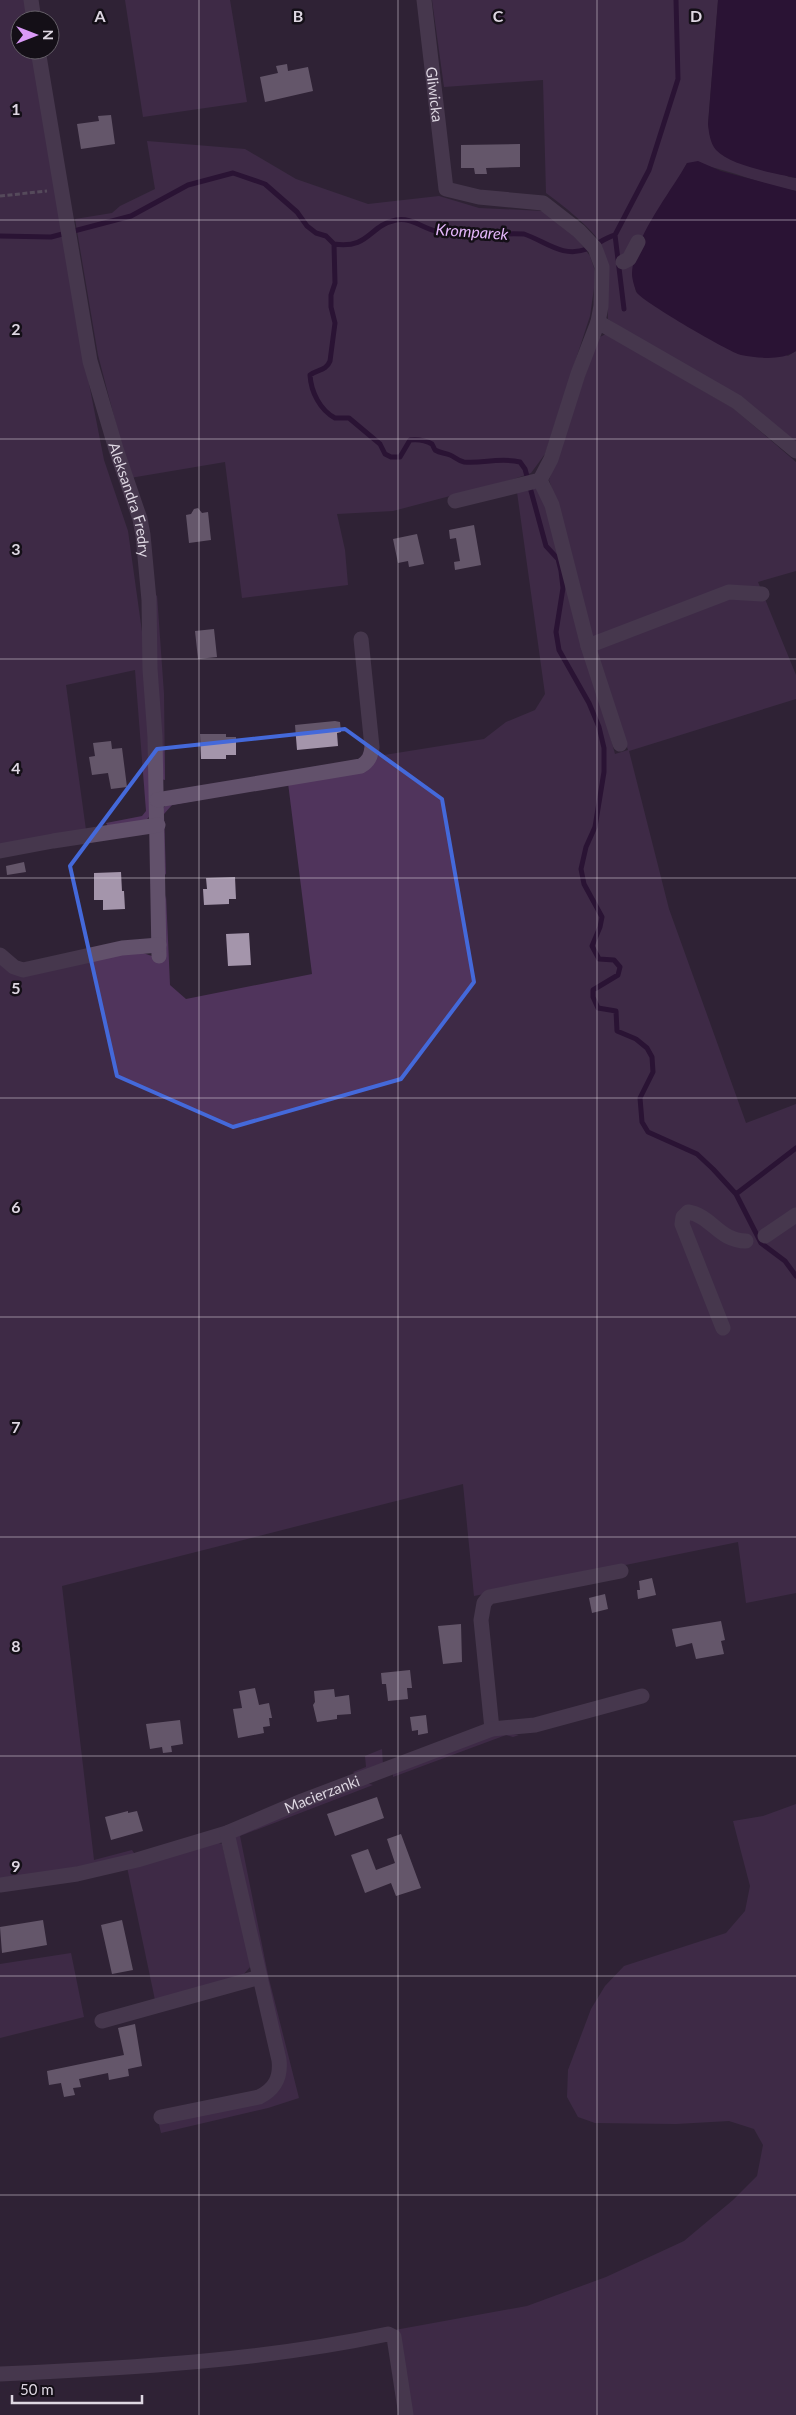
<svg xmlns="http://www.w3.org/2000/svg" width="796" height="2415" viewBox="0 0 796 2415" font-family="Lato,sans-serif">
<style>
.green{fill:#50345c}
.water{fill:#250033}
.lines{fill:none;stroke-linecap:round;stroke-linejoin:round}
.stream{stroke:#250033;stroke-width:5}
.building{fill:#a495ab}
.path{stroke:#847a89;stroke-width:3;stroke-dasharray:5 2.5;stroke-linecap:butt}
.minor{stroke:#62516b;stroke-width:15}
.marked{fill:none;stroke:#4469da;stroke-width:4;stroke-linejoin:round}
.grid{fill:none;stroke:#ded7e2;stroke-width:1;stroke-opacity:0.55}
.labels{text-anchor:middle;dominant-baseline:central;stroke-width:5;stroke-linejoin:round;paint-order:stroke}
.street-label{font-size:15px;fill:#ded7e2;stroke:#140f17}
.water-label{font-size:16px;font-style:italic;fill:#e3b5f9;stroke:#140f17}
.grid-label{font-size:16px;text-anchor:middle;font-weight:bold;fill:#ded7e2;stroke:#140f17;stroke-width:5;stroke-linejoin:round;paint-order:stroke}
</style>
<rect width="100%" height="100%" fill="#2f2335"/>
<path class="green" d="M 0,0 L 25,0 L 29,20 L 20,20 L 20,50 L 34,50 L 80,338 L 104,460 L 128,531 L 144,646 L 152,814 L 145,821 L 109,828 L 106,823 L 142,816 L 146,811 L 135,670 L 66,685 L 86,830 L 0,845 Z
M 125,0 L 230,0 L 247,102 L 143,117 Z
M 432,0 L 718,0 L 708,124 L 710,136 L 789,177 L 796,178 L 796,191 C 759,185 724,166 687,163 L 636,258 L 632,274 L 636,292 L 788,356 L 796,351 L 796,443 L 608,319 C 608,306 606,257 602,246 C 594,229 561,204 546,193 L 543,80 L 444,87 Z
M 147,141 L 245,149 L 296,179 L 368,204 L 439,196 L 479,208 L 543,211 L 575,236 L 590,256 L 596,274 L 590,316 L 545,454 L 531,473 L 511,480 L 393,511 L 337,514 L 345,550 L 348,585 L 242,598 L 225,462 L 130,478 L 98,355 L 75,219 L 112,213 L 120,206 L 155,189 Z
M 606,334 L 733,408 L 796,462 L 796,571 L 758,582 L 796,675 L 796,699 L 629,751 L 669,909 L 746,1123 L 796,1104 L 796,1593 L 746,1603 L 738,1542 L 474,1596 L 463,1484 L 62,1586 L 94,1860 L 132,1850 L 136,1856 L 0,1881 L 0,960 L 13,970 L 140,952 L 152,956 L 166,895 L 170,985 L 186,999 L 312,974 L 288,783 L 172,805 L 164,814 L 166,875 L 162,869 L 161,813 L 164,807 L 170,803 L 378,756 L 484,739 L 506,722 L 535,710 L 545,694 L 517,492 L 538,488 L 547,505 L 615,754 L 628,750 L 595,651 L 557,504 L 549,480 L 598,338 Z
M 157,595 L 164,694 L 165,780 L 161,779 L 152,600 Z
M 500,1732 L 519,1735 L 513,1737 L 506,1735 L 393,1777 L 393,1772 Z
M 382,1749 L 383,1765 L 356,1775 L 353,1772 L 366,1767 L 365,1756 Z
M 367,1783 L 373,1785 L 240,1836 L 268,1975 L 299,2098 L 268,2108 L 161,2133 L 158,2120 L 279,2085 L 235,1838 L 238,1832 Z
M 796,1804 L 796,2415 L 409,2415 L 395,2330 L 527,2306 L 606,2277 L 684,2241 L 733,2200 L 757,2176 L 763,2145 L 754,2129 L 729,2121 L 676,2124 L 595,2123 L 578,2117 L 567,2097 L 568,2070 L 591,2009 L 605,1986 L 624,1966 L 726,1933 L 745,1911 L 750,1886 L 733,1821 L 763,1816 Z
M 216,1842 L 222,1844 L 251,1966 L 242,1976 L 155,2000 L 127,1867 Z
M 71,1953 L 84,2017 L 0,2038 L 0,1964 Z"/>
<path class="water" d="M 718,0 L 796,0 L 796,178 C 774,173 731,166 716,150 C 710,143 709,133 708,124 Z
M 698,161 L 721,171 L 796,191 L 796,351 C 781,361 758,358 741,355 C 729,352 645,303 637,293 C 635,289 632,279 632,274 C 632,240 670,193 687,163 Z"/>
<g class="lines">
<path class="stream" d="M 615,235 L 624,309
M 0,236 L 51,237 L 131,216 L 188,185 L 233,173 L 265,184 L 297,212 L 307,226 L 316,233 L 326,236 L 334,244 C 370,249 368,226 396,220 C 411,217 422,228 436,231 C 464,237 495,233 524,234 C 547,242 562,258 587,249 C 597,245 604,238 615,235 L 649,170 L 678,79 L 676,0
M 334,244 L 335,283 L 331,295 L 331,307 L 335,323 L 330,361 C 326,371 318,369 310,375 C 311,392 320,410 335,418 L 349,418 L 380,444 L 385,454 L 391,457 L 400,457 L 410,440 C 419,439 425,440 432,444 L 435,450 C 440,453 445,453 450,455 C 455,457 458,461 464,462 C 483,464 499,457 520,462 L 525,469 L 546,546 L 558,559 L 561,571 L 563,588 L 556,632 L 559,650 L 589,703 L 599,727 L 604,748 L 604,772 L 595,827 L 586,847 L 581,869 L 584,884 L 602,917 L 600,927 L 592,946 L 599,959 L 614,960 L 620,967 L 618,975 L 593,990 L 593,997 L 598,1008 L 616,1011 L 617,1031 L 636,1039 L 647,1048 L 652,1057 L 653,1072 L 640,1098 L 642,1122 L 648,1132 L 697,1154 L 713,1169 L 736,1194 L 761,1243 L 785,1261 L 796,1276
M 736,1194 L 796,1148"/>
</g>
<path class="building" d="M 287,64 L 288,71 L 308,67 L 313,91 L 265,102 L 260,77 L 278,73 L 276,66 Z
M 111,115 L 115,144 L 81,149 L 77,124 L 99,121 L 98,116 Z
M 520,144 L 520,167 L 486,168 L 487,174 L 475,174 L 474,168 L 461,168 L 461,145 Z
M 198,508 L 202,513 L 208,512 L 211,540 L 189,543 L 186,515 L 191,514 L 194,509 Z
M 474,525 L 481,565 L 455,570 L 454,562 L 460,561 L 456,538 L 450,539 L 449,530 Z
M 417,534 L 424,564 L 409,567 L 408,561 L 398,563 L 393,539 Z
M 214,629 L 217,657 L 198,659 L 195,631 Z
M 335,721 L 340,722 L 341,732 L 337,733 L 338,746 L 297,750 L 295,725 Z
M 200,734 L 226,734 L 226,737 L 236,737 L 236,755 L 226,755 L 226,759 L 201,759 Z
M 111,741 L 112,749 L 122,748 L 127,787 L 111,789 L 108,773 L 92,775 L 89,757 L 95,756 L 93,743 Z
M 24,862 L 26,872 L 7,875 L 6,866 Z
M 121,872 L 122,891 L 124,891 L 125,909 L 103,910 L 103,900 L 94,900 L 94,873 Z
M 235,877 L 236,899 L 229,899 L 229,904 L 204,905 L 203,889 L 207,889 L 206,878 Z
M 249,933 L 251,965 L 228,966 L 226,934 Z
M 652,1578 L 656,1595 L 638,1599 L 637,1590 L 640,1590 L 639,1581 Z
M 605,1594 L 608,1609 L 592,1613 L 589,1598 Z
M 721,1621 L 725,1640 L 721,1641 L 724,1654 L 696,1659 L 692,1643 L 676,1647 L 672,1629 Z
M 461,1624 L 462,1662 L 443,1664 L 438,1626 Z
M 410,1670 L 412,1688 L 407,1688 L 408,1699 L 388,1701 L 386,1684 L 382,1684 L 381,1673 Z
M 255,1688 L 259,1705 L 269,1703 L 272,1718 L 269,1718 L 270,1726 L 263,1727 L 264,1733 L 238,1738 L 233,1709 L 242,1708 L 239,1691 Z
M 334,1689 L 335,1697 L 349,1695 L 351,1714 L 337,1715 L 337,1719 L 317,1722 L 313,1705 L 315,1702 L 314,1691 Z
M 426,1715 L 428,1733 L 418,1735 L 418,1730 L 412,1731 L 410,1717 Z
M 180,1720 L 183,1744 L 171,1746 L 172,1752 L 163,1753 L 162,1747 L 150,1749 L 146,1724 Z
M 377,1797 L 384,1818 L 335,1836 L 327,1814 Z
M 128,1811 L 128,1813 L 137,1811 L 143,1831 L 111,1840 L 105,1817 Z
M 401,1834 L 421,1888 L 396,1896 L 391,1883 L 365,1893 L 351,1855 L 368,1849 L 376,1870 L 395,1863 L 387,1839 Z
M 43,1920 L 47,1945 L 2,1953 L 0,1927 Z
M 122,1920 L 133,1970 L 112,1974 L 101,1925 Z
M 135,2024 L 142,2066 L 128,2069 L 129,2076 L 109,2080 L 108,2073 L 79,2079 L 81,2087 L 73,2088 L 75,2095 L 64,2097 L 61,2083 L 49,2085 L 47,2071 L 124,2055 L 118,2028 Z"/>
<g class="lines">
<path class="path" d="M 0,196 L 47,191"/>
<g class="minor">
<path d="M 31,0 L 34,20"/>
<path id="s1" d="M 424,0 L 446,189 L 479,197 L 543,203 L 579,231 L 595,248 L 602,267 L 601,306 L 598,322 L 737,402 L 796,451"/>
<path id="s2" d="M 38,50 L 90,361 L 116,449 L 140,519 L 143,535 L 149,600 L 150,669 L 155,737 L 159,956"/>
<path d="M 623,262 L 629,259 L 638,242"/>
<path d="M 540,480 L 552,505 L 588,646 L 620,744"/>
<path d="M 455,501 L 540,480 L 551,459 L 578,374 L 598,322"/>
<path d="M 588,646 L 729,592 L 762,594"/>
<path d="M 157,800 L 361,766 C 369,761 371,756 372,747 L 361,639"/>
<path d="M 0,851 L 53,841 L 158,825"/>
<path d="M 0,955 L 14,967 L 23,970 L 122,948 L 159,945"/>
<path d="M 765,1236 L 796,1215"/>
<path d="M 723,1328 L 682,1224 L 683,1217 L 688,1212 C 712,1216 719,1241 746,1241"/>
<path d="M 492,1729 L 481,1620 L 484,1603 L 489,1597 L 621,1571"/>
<path id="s3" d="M 0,1885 L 77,1874 L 137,1860 L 227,1833 L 302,1801 L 492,1729 L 535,1725 L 642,1696"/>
<path d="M 102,2021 L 260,1977"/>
<path d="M 161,2117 L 259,2097 C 275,2089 281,2078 279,2060 L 227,1833"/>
<path d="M 0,2374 C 129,2368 261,2361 388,2334 L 394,2337 L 406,2415"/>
</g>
</g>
<path d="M0 0H796V2415H0ZM 345,729 L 442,799 L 474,982 L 401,1079 L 233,1127 L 117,1076 L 70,866 L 157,749 Z" fill="#2f2335" fill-opacity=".55" fill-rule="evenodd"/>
<path class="marked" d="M 345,729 L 442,799 L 474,982 L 401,1079 L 233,1127 L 117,1076 L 70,866 L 157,749 Z"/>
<path class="grid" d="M 199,0 L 199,2415M 398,0 L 398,2415M 597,0 L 597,2415M 0,220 L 796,220M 0,439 L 796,439M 0,659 L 796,659M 0,878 L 796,878M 0,1098 L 796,1098M 0,1317 L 796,1317M 0,1537 L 796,1537M 0,1756 L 796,1756M 0,1976 L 796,1976M 0,2195 L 796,2195"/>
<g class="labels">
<g class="street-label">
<text stroke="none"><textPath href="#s1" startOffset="95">Gliwicka</textPath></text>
<text stroke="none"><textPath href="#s2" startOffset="460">Aleksandra Fredry</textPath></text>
<text stroke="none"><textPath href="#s3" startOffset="336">Macierzanki</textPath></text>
</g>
<g class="water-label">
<text transform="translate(472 231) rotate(4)">Kromparek</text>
</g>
</g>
<g class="grid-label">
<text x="100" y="22">A</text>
<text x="298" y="22">B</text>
<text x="498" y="22">C</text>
<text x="696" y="22">D</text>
<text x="16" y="115">1</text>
<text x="16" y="335">2</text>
<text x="16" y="555">3</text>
<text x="16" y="774">4</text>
<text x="16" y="994">5</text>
<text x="16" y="1213">6</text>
<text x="16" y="1433">7</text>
<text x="16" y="1652">8</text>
<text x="16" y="1872">9</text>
</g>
<g transform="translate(35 35) rotate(90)"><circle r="24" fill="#140f17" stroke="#655f68"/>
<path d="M0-4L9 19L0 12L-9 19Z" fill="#da9af7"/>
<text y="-8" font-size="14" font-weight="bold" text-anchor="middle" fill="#ded7e2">N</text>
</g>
<path d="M12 2395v8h130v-8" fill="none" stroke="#ded7e2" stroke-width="2.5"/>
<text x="20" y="2395" font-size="15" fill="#ded7e2" stroke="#140f17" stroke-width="4" paint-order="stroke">50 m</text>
</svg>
